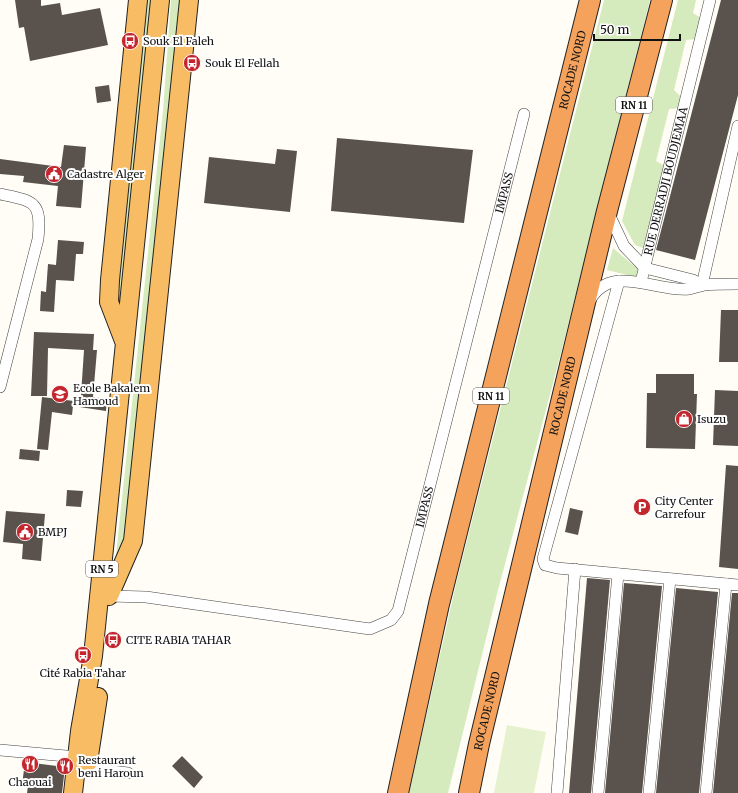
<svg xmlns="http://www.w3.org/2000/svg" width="738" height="793" viewBox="0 0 738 793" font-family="Merriweather,serif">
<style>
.green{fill:#d5ebbd}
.pitch{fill:#e6f2cf}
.building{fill:#5a524d}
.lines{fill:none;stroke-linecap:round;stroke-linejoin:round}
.minor-casing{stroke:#444;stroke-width:12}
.trunk-casing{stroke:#222;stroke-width:20}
.motorway-casing{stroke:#222;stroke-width:22}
.minor{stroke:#fff;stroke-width:11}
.trunk{stroke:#f7bc64;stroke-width:18}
.motorway{stroke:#f5a25d;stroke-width:20}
.labels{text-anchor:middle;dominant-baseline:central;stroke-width:4;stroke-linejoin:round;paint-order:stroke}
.shield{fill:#fff;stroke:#585858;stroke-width:1}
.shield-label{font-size:10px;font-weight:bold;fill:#111}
.poi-label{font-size:11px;fill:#111;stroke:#fff;text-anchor:start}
.street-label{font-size:11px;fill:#111;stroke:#fff}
</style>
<rect width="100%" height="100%" fill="#fffdf5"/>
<path class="green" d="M 142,0 L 156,0 L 125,314 L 118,302 L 116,292 Z
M 171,0 L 181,0 L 131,534 L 114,574 L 163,111 Z
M 604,0 L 650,0 L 561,353 L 497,594 L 448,793 L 409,793 L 456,584 Z
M 678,0 L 696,0 L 693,13 L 701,18 L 696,39 L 686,40 L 674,90 L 682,98 L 680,108 L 669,109 L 656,161 L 665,166 L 643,248 L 635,245 L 622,221 Z
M 613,248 L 640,271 L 639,278 L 607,270 Z"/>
<path class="pitch" d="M 507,725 L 546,732 L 534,793 L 494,793 Z"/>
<path class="building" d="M 15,0 L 41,0 L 41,6 L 60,3 L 62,15 L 100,8 L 108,45 L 30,61 L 24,27 L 19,28 Z
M 721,0 L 738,0 L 738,95 L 695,260 L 656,250 Z
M 109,85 L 111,101 L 97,103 L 95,87 Z
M 337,138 L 473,150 L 464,223 L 331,211 Z
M 64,145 L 86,147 L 81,208 L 56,206 L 58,186 L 23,182 L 24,176 L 0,174 L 0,159 L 61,167 Z
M 277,149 L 297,151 L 290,212 L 204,203 L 209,157 L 275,164 Z
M 58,240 L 84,242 L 83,254 L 76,254 L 74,281 L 56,280 L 54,312 L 40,311 L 41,291 L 46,292 L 48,264 L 56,265 Z
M 721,310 L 738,310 L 738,362 L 719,362 Z
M 34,332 L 94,334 L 93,350 L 97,350 L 93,397 L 107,399 L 106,411 L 73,406 L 72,415 L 52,412 L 48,450 L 37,449 L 42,397 L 74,401 L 73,405 L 75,395 L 81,395 L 84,350 L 48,348 L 47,396 L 31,396 Z
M 656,374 L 694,374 L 694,394 L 697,394 L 695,449 L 646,448 L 647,393 L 656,393 Z
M 715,390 L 738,391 L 738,446 L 713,445 Z
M 20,449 L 40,451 L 39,461 L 19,459 Z
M 726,465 L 738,466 L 738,569 L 719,567 Z
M 67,490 L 83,491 L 81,507 L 66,506 Z
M 570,508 L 583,511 L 578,535 L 565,532 Z
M 6,511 L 45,514 L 41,561 L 22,559 L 23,544 L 3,542 Z
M 587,578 L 610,580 L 591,793 L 569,793 Z
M 624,583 L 662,586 L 642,793 L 605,793 Z
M 676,588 L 718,592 L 699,793 L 656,793 Z
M 732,593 L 738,593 L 738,793 L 713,793 Z
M 182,756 L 203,777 L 194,788 L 172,766 Z
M 25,762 L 65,767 L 62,793 L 27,793 L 28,786 L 22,785 Z"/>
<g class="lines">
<defs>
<g id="minor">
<path d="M 0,194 C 34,201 42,201 38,239 L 0,387"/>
<path d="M 608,212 L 624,246 L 645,268"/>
<path d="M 645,268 L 693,280 L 702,285"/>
<path d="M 619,281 L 543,559 L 545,565 L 557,568 L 738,585"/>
<path id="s1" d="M 641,282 L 710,0"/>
<path d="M 702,285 L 738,126"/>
<path d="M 589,302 C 610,261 656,293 689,289 C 694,288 699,286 704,285 C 715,284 727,284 738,284"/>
<path id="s2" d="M 109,596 L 146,597 L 370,629 L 391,620 L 398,611 L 524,114"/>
<path d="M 0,750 L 77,757"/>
<path d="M 87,768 L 128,773"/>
<path d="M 557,793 L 575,569"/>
<path d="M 598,793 L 618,574"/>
<path d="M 649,793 L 670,579"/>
<path d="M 706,793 L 726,584"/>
</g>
<path id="trunk" d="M 124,341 L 109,302 L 110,280 L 138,0
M 109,596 L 133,541 L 189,0
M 88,762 L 98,697
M 73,793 L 80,731 L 93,656 L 160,0"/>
<g id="motorway">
<path id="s3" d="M 398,793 L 439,604 L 590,0"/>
<path id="s4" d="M 469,793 L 479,744 L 607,211 L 662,0"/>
</g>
</defs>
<use href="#minor" class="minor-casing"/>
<use href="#trunk" class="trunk-casing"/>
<use href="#motorway" class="motorway-casing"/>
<use href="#minor" class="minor"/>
<use href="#trunk" class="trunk"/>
<use href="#motorway" class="motorway"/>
</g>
<defs>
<symbol id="bus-disc" viewBox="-11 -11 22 22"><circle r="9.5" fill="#c4262e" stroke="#fff"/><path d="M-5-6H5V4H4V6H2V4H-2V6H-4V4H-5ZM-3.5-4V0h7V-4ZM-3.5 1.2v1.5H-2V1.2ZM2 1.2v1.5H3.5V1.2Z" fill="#fff"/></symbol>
<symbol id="civic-disc" viewBox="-11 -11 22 22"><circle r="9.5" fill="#c4262e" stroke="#fff"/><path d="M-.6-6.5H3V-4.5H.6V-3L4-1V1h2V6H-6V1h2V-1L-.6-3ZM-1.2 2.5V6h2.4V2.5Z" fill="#fff"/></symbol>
<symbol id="school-disc" viewBox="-11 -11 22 22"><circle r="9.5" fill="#c4262e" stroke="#fff"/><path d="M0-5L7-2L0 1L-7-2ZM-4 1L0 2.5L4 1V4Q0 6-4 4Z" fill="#fff"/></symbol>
<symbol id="shop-disc" viewBox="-11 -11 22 22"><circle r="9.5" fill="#c4262e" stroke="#fff"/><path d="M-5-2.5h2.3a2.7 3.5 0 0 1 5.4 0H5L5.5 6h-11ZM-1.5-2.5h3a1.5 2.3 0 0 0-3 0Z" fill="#fff"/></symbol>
<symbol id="parking-disc" viewBox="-11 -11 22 22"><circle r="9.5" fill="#c4262e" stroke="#fff"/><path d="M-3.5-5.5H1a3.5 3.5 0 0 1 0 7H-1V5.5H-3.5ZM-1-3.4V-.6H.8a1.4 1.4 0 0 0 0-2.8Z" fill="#fff"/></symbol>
<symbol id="restaurant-disc" viewBox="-11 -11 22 22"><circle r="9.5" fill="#c4262e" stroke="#fff"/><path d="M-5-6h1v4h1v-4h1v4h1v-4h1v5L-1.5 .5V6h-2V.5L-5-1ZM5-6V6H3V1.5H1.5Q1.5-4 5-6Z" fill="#fff"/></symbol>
</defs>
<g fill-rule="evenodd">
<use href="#bus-disc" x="120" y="31" width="20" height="20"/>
<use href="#bus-disc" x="182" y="53" width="20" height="20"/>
<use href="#civic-disc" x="44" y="164" width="20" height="20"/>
<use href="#school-disc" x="50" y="384" width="20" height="20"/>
<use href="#shop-disc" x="674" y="409" width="20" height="20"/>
<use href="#parking-disc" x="632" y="497" width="20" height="20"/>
<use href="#civic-disc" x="15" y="522" width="20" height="20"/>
<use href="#bus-disc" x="103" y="630" width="20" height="20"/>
<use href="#bus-disc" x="73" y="645" width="20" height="20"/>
<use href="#restaurant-disc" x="20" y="754" width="20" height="20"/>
<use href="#restaurant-disc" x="55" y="756" width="20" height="20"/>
</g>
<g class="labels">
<g class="shield">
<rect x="616" y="97" width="36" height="16" rx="3"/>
<rect x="473" y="388" width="36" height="16" rx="3"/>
<rect x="86" y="561" width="32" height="16" rx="3"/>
</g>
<g class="shield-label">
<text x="634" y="105">RN 11</text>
<text x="491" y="396">RN 11</text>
<text x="102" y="569">RN 5</text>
</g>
<g class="poi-label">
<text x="143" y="41">Souk El Faleh</text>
<text x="205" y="63">Souk El Fellah</text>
<text x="67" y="174">Cadastre Alger</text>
<text x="73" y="388">Ecole Bakalem<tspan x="73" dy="13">Hamoud</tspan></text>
<text x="697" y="419">Isuzu</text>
<text x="655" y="501">City Center<tspan x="655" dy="13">Carrefour</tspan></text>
<text x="38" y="532">BMPJ</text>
<text x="126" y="640">CITE RABIA TAHAR</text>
<text x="83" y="673" text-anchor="middle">Cité Rabia Tahar</text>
<text x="78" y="760">Restaurant<tspan x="78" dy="13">beni Haroun</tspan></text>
<text x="30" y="782" text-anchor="middle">Chaouai</text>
</g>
<g class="street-label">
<text stroke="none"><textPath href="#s3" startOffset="744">ROCADE NORD</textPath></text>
<text stroke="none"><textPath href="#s1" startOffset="104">RUE DERRADJI BOUDJEMAA</textPath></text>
<text stroke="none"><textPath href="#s2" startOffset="729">IMPASS</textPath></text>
<text stroke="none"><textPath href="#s4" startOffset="408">ROCADE NORD</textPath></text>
<text stroke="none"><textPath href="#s2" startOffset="405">IMPASS</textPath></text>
<text stroke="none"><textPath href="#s4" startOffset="84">ROCADE NORD</textPath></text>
</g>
</g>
<path d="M594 34v6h86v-6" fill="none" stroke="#111111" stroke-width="2"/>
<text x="600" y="34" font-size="12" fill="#111111" stroke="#ffffff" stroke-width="3" paint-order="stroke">50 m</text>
</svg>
